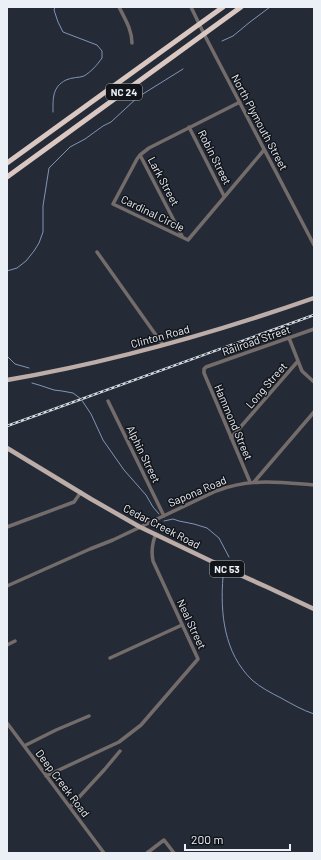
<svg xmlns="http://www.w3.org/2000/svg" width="321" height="860" viewBox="0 0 321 860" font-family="Barlow,sans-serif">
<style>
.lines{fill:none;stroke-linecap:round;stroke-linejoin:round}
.stream{stroke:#8095b6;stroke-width:1}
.minor{stroke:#746c6a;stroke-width:3.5}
.major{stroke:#bdada9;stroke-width:4.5}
.highway{stroke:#dac7c1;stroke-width:5}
.rail-casing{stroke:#d3d9e0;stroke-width:2.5}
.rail{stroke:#111419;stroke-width:1;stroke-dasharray:3;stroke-linecap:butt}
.labels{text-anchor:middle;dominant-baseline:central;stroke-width:3;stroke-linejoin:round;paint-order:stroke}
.shield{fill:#111419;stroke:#aaaeb4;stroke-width:1}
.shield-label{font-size:10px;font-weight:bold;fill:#ebf0f7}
.street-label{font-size:11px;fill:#ebf0f7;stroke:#111419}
</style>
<rect width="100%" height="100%" fill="#242b37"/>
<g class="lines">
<path class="stream" d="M 222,41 L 233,36 L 250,22 L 270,7
M 53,112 C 53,99 52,87 66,80 C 72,77 79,78 84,76 C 92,71 97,65 102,58 L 102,51 L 97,45 L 63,32 L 58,22 L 54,10 L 55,7
M 7,271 L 17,268 L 26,261 L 34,251 L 39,243 L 43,232 L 43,206 L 49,168 L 70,147 L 85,139 L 103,126 L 111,122 L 138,97 L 183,69
M 7,356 L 15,364 L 29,368
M 32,383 L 39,385 L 54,390 L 62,391 L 73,393 L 81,399 L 91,414 L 103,440 L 124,470 L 146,495 L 153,507 L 159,514
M 164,521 L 173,519 L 179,521 L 194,524 L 207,528 L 219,538 L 229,557
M 223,577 C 220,613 224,653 252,680 C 260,687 271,693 281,698 C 292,704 302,710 314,714"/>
<path class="minor" d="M 119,7 C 125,19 132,30 132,43
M 191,7 L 204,34 L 314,245
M 240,102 L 149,148 L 140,155 L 137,159 L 113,204 L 188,240 L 264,150
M 189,127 L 224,196
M 140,155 L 182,236
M 97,252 L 163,345
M 289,338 L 302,371 L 314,382
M 108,401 L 164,516
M 231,438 L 298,361
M 250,482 L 204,373 L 204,369 L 206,367 L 314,329
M 254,482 L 314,412
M 7,527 L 74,502 L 81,492
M 7,586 L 90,549 L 113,540 L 216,491 C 252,478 277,482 314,485
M 7,645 L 15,641
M 110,658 L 182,625
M 7,723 L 104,853
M 24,746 L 56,730 L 89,716
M 46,776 L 119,742 L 141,725 L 198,659 L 153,561 C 151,551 152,543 156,534
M 70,807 L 105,769 L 120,751
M 147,853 L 164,840 L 174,853"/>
<path class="major" d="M 7,380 C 112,362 214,333 314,298
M 7,448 L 91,499 L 140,527 L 238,574 L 267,587 L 314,609"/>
<path class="highway" d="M 7,163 L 223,7
M 7,177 L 241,7"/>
<defs>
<path id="rail" d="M 7,426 L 314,315"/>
</defs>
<use href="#rail" class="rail-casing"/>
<use href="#rail" class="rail"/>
</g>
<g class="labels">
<g class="shield">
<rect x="106" y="84" width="36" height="16" rx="3"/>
<rect x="210" y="561" width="34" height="16" rx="3"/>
</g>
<g class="shield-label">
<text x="124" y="92">NC 24</text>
<text x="227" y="569">NC 53</text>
</g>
<g class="street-label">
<text transform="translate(260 122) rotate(62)">North Plymouth Street</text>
<text transform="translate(215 157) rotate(63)">Robin Street</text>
<text transform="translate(164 181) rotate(62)">Lark Street</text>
<text transform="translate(153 213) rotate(26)">Cardinal Circle</text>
<text transform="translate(160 336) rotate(-15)">Clinton Road</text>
<text transform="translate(256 340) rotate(-19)">Railroad Street</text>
<text transform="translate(266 385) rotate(-49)">Long Street</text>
<text transform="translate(234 422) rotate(67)">Hammond Street</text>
<text transform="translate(144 454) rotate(64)">Alphin Street</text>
<text transform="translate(197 491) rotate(-23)">Sapona Road</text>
<text transform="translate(162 526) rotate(27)">Cedar Creek Road</text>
<text transform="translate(192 624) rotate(65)">Neal Street</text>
<text transform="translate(63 783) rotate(53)">Deep Creek Road</text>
</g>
</g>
<rect width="321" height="860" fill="none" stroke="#ebf0f7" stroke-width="16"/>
<path d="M185 844v6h105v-6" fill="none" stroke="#ebf0f7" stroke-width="2"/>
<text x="191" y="844" font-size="12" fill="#ebf0f7" stroke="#111419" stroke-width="3" paint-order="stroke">200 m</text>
</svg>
